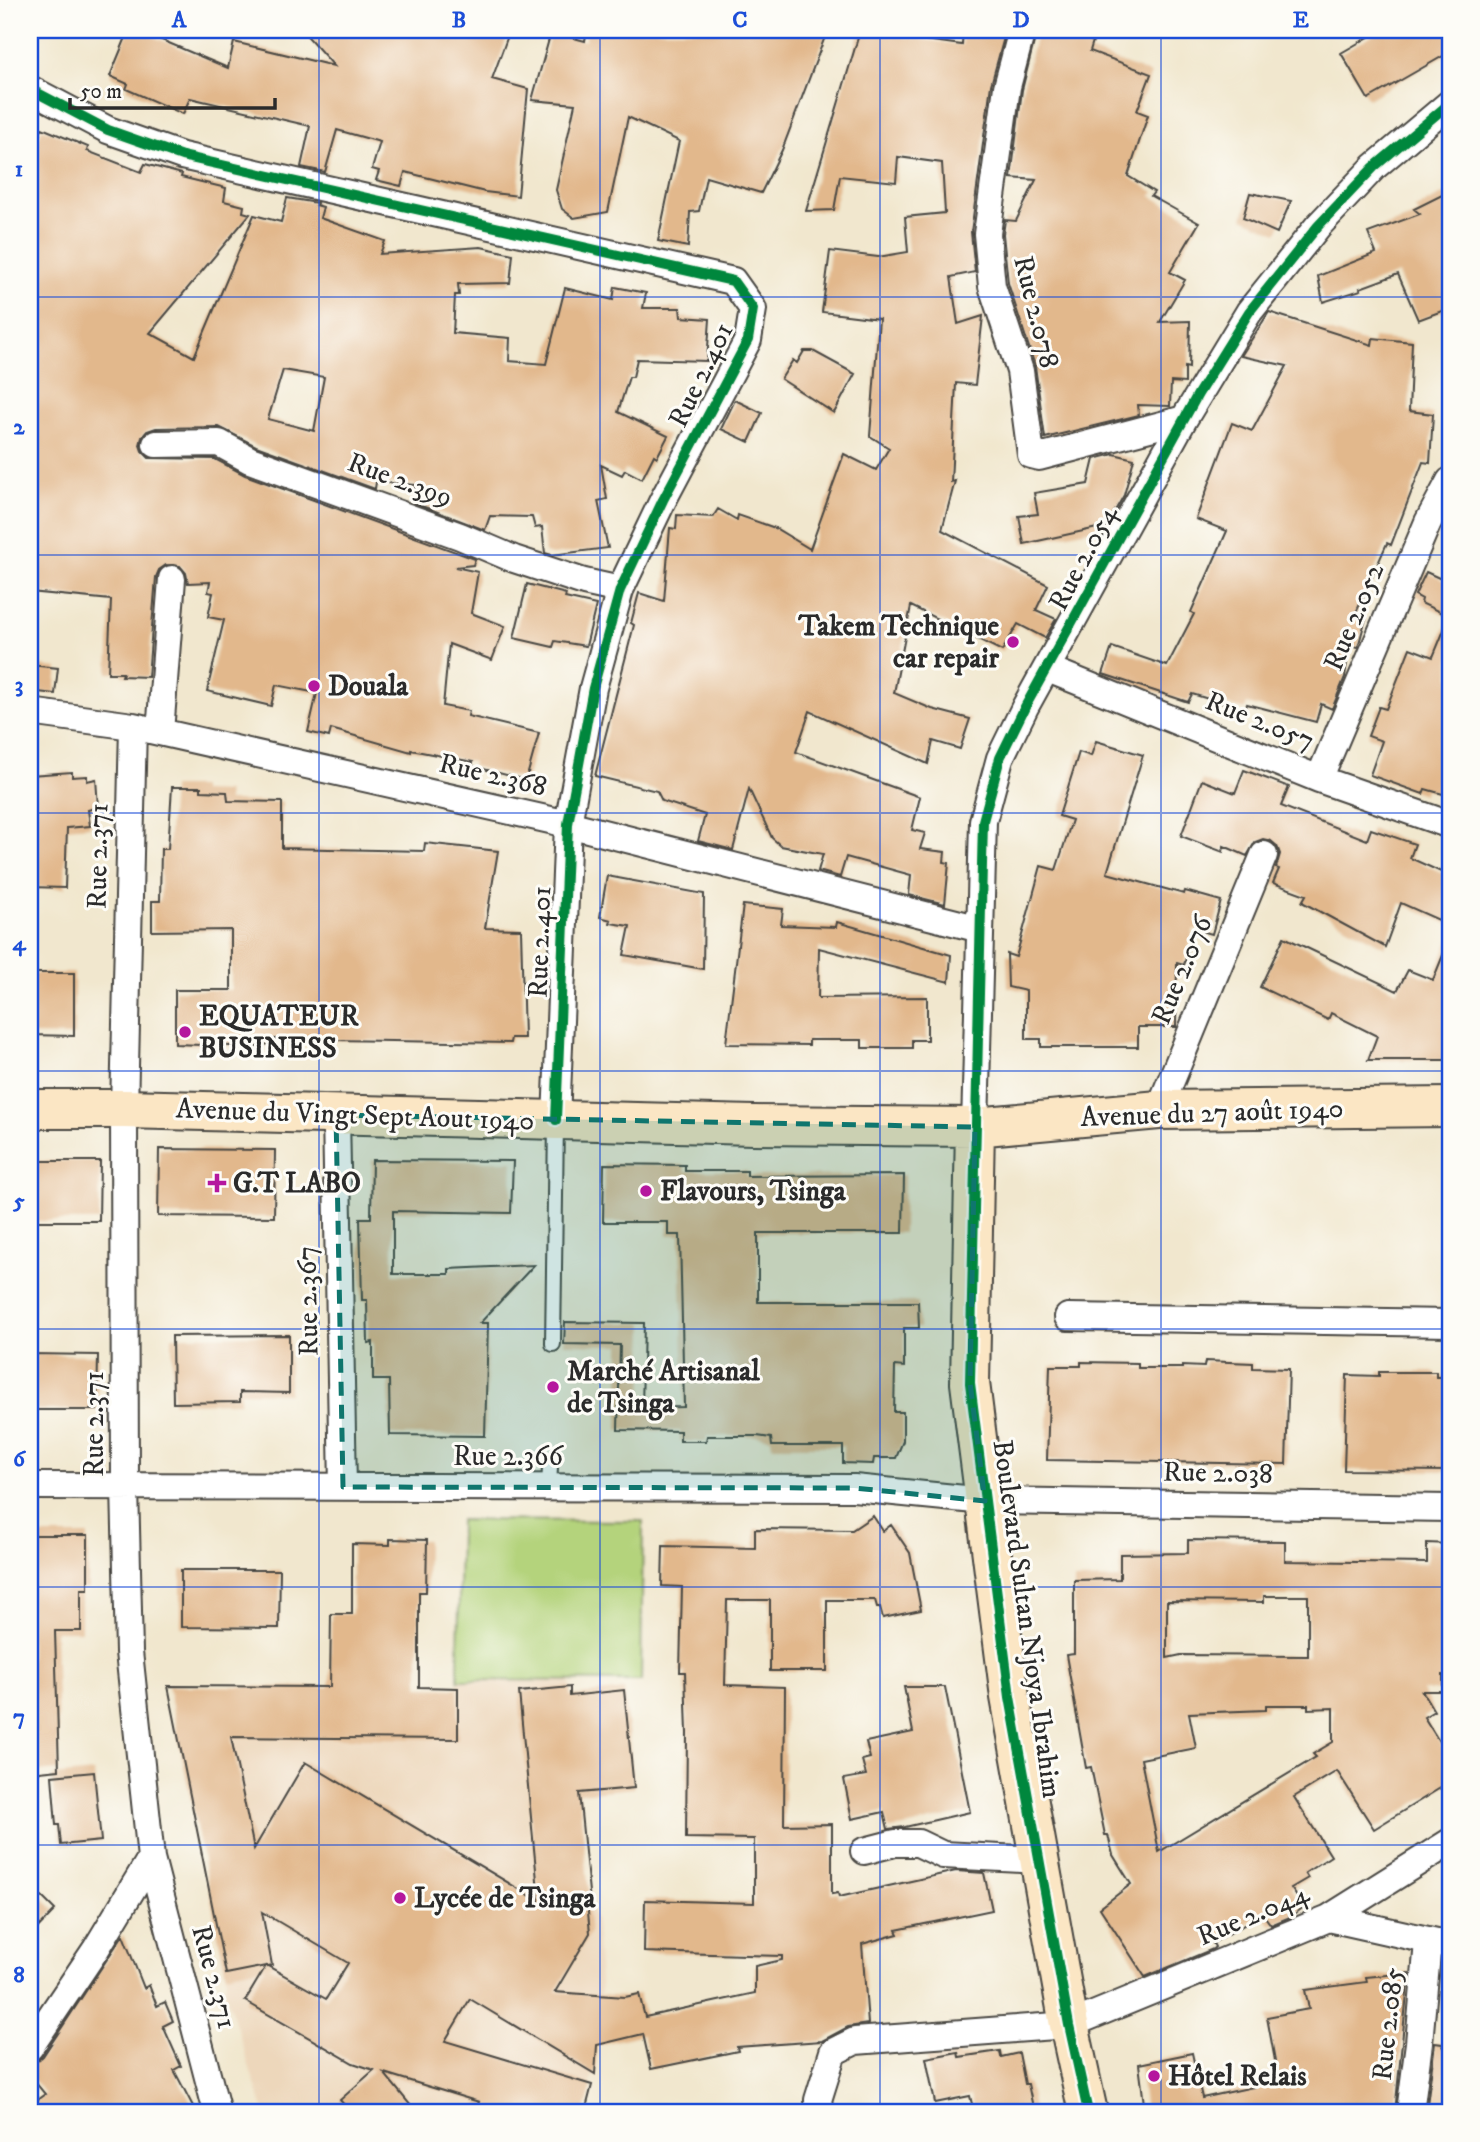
<svg xmlns="http://www.w3.org/2000/svg" width="1480" height="2142" viewBox="0 0 1480 2142" font-family="'IM FELL DW Pica',serif">
<style>
.built{fill:#edd7bb}
.green{fill:#b4d37b;stroke:#707f53;stroke-width:2}
.building{fill:#e2b88c;fill-rule:evenodd}
.lines{fill:none;stroke-linecap:round;stroke-linejoin:round}
.lane-casing{stroke:#494743;stroke-width:18}
.street-casing{stroke:#494743;stroke-width:30}
.secondary-casing{stroke:#494743;stroke-width:42}
.lane{stroke:#fff;stroke-width:14}
.street{stroke:#fff;stroke-width:26}
.secondary{stroke:#fbe6c4;stroke-width:38}
.cycleway-casing{stroke:#fdfcf7;stroke-width:15}
.cycleway{stroke:#00873e;stroke-width:10}
.marked{fill:#0f766e;fill-opacity:0.2;stroke:#0f766e;stroke-width:5;stroke-dasharray:14 9;stroke-linejoin:round}
.grid{fill:none;stroke:#1d4ed8;stroke-width:2;stroke-opacity:0.55}
.poi-dot{fill:#b5179e;stroke:#fdfcf7;stroke-width:2.5}
.labels{text-anchor:middle;dominant-baseline:central;stroke-width:6;stroke-linejoin:round;paint-order:stroke}
.street-label{font-size:28px;fill:#2b2b2b;stroke:#fdfcf7}
.poi-label{font-size:28px;font-weight:bold;fill:#2b2b2b;stroke:#fdfcf7;text-anchor:start}
.neatline{fill:none;stroke:#1d4ed8;stroke-width:2.5}
.grid-label{font-size:23px;text-anchor:middle;font-weight:bold;fill:#1d4ed8}
</style>
<rect width="100%" height="100%" fill="#fdfcf7"/>
<filter id="ink" filterUnits="userSpaceOnUse"><feTurbulence type="fractalNoise" baseFrequency=".0143" numOctaves="2"/><feDisplacementMap in="SourceGraphic" scale="14" xChannelSelector="R" yChannelSelector="G"/><feConvolveMatrix kernelMatrix="1 2 1 2 8 2 1 2 1" color-interpolation-filters="sRGB"/></filter>
<filter id="wash" filterUnits="userSpaceOnUse"><feTurbulence type="fractalNoise" baseFrequency=".00686" numOctaves="4" result="noise"/><feDisplacementMap in="SourceGraphic" scale="28" xChannelSelector="R" yChannelSelector="G"/><feGaussianBlur stdDeviation="1.57" result="paint"/><feColorMatrix in="noise" values="0 0 0 0 0 0 0 0 0 0 0 0 0 0 0 0 0 1.4 0 .05"/><feComposite in="paint" operator="in"/></filter>
<g filter="url(#wash)">
<rect width="100%" height="100%" fill="#f1e7ce"/>
<path class="built" d="M 458,1680 L 570,1680 L 573,1738 L 590,1902 L 596,1922 L 601,1995 L 595,2065 L 584,2112 L 264,2112 L 225,1991 L 226,1974 L 168,1686 L 457,1688 Z"/>
<path class="green" d="M 460,1520 L 643,1521 L 641,1681 L 458,1680 Z"/>
<g id="blocks">
<path class="building" d="M 129,30 L 138,30 L 228,68 L 234,42 L 334,66 L 302,30 L 510,30 L 492,79 L 528,89 L 518,196 L 485,192 L 405,172 L 401,186 L 376,180 L 379,171 L 372,169 L 380,142 L 337,130 L 325,172 L 301,167 L 310,126 L 190,98 L 183,114 L 126,89 L 128,84 L 110,76 Z
M 587,30 L 806,30 L 826,34 L 782,150 L 761,193 L 706,177 L 699,211 L 690,212 L 688,247 L 658,241 L 679,141 L 628,117 L 608,212 L 574,218 L 562,209 L 556,190 L 575,104 L 532,100 L 551,32 L 585,41 Z
M 963,30 L 1006,30 L 991,85 L 971,232 L 975,272 L 951,277 L 958,324 L 983,316 L 975,385 L 956,383 L 951,482 L 955,481 L 942,530 L 1048,585 L 1036,610 L 1056,619 L 1045,638 L 1018,624 L 1002,651 L 911,606 L 894,693 L 932,709 L 970,719 L 960,749 L 933,741 L 928,764 L 810,711 L 796,752 L 920,797 L 912,830 L 925,833 L 920,849 L 945,852 L 944,862 L 949,863 L 945,904 L 909,895 L 911,875 L 846,857 L 840,877 L 818,871 L 823,854 L 781,846 L 772,838 L 749,789 L 733,850 L 698,841 L 705,815 L 662,801 L 657,791 L 595,776 L 634,625 L 631,623 L 639,593 L 664,601 L 670,528 L 676,529 L 677,515 L 713,517 L 718,509 L 737,520 L 738,515 L 775,528 L 810,549 L 844,454 L 876,470 L 889,448 L 870,436 L 879,319 L 822,312 L 830,251 L 878,257 L 908,252 L 905,217 L 945,213 L 942,163 L 898,157 L 896,182 L 840,176 L 834,210 L 806,211 L 860,31 L 962,45 Z
M 1037,30 L 1050,30 L 1093,41 L 1090,51 L 1151,74 L 1137,111 L 1148,115 L 1128,176 L 1154,192 L 1151,196 L 1199,223 L 1170,272 L 1185,280 L 1160,322 L 1190,321 L 1189,368 L 1185,367 L 1185,383 L 1171,382 L 1170,406 L 1138,405 L 1139,415 L 1045,438 L 1035,366 L 1008,283 L 1003,234 L 1005,220 L 1016,221 L 1036,180 L 1011,178 L 1022,90 Z
M 1381,30 L 1450,30 L 1450,52 L 1368,99 L 1341,53 Z
M 42,128 L 88,147 L 87,151 L 141,172 L 145,164 L 182,174 L 181,177 L 226,188 L 224,201 L 244,206 L 243,212 L 250,214 L 150,333 L 194,357 L 254,215 L 281,222 L 287,198 L 317,203 L 316,205 L 323,207 L 320,218 L 385,241 L 380,254 L 481,247 L 513,254 L 510,283 L 458,284 L 459,295 L 455,295 L 453,333 L 510,338 L 509,361 L 546,364 L 565,288 L 613,300 L 615,287 L 646,293 L 643,308 L 680,308 L 681,317 L 710,319 L 707,361 L 637,359 L 633,377 L 629,377 L 618,412 L 668,436 L 657,457 L 654,455 L 642,479 L 625,470 L 622,475 L 601,465 L 607,499 L 598,501 L 608,548 L 552,555 L 545,553 L 542,527 L 535,528 L 532,517 L 490,516 L 485,530 L 414,503 L 415,485 L 376,482 L 375,489 L 256,446 L 219,427 L 156,428 L 147,431 L 142,437 L 140,445 L 142,451 L 149,458 L 215,459 L 245,475 L 475,559 L 473,565 L 455,567 L 478,572 L 471,613 L 505,626 L 492,660 L 449,644 L 443,706 L 469,711 L 468,716 L 539,733 L 526,780 L 472,766 L 473,762 L 411,750 L 411,752 L 331,729 L 329,737 L 308,732 L 317,693 L 276,685 L 271,706 L 207,691 L 224,620 L 208,617 L 213,593 L 208,592 L 210,582 L 188,583 L 186,573 L 180,566 L 166,565 L 159,570 L 156,577 L 148,677 L 122,676 L 123,673 L 108,673 L 111,600 L 30,592 L 30,163 ZM 283,370 L 324,377 L 314,431 L 268,419 Z
M 1450,191 L 1450,308 L 1418,320 L 1398,274 L 1360,288 L 1361,290 L 1323,302 L 1318,276 L 1376,253 L 1368,233 L 1420,214 L 1414,209 Z
M 1250,193 L 1291,201 L 1277,233 L 1243,218 Z
M 1269,312 L 1372,345 L 1373,338 L 1412,342 L 1409,411 L 1433,414 L 1430,463 L 1423,462 L 1391,545 L 1387,543 L 1355,615 L 1366,618 L 1358,647 L 1349,646 L 1345,677 L 1332,709 L 1321,704 L 1316,722 L 1247,704 L 1245,710 L 1192,694 L 1188,702 L 1103,674 L 1112,647 L 1167,666 L 1194,614 L 1191,612 L 1227,531 L 1196,519 L 1232,423 L 1252,431 L 1287,366 L 1241,356 Z
M 804,351 L 813,351 L 855,374 L 834,413 L 781,379 L 793,360 L 797,363 Z
M 735,400 L 762,413 L 749,442 L 721,429 Z
M 1114,454 L 1134,459 L 1124,495 L 1104,530 L 1097,528 L 1024,544 L 1019,516 L 1038,514 L 1034,493 L 1088,484 L 1094,459 Z
M 1426,572 L 1450,583 L 1450,617 L 1421,603 L 1422,599 L 1415,595 Z
M 527,584 L 566,594 L 565,598 L 596,605 L 586,646 L 555,641 L 553,647 L 514,638 Z
M 1449,618 L 1450,618 L 1450,796 L 1425,789 L 1423,794 L 1370,775 L 1382,741 L 1368,736 L 1379,707 L 1386,709 L 1410,648 L 1433,657 Z
M 30,665 L 58,668 L 55,694 L 30,691 Z
M 1096,741 L 1143,755 L 1107,873 L 1184,894 L 1185,891 L 1221,901 L 1212,934 L 1194,929 L 1184,965 L 1177,963 L 1176,1027 L 1138,1027 L 1138,1047 L 1041,1047 L 1041,1039 L 1026,1039 L 1026,991 L 1008,987 L 1007,954 L 1016,957 L 1041,866 L 1056,870 L 1072,820 L 1059,816 L 1079,752 L 1091,756 Z
M 1244,770 L 1289,787 L 1281,806 L 1367,840 L 1371,829 L 1415,844 L 1410,858 L 1450,876 L 1450,925 L 1401,903 L 1385,947 L 1302,902 L 1306,895 L 1273,883 L 1279,869 L 1276,868 L 1280,854 L 1277,846 L 1271,841 L 1263,839 L 1255,842 L 1247,856 L 1224,846 L 1223,852 L 1181,836 L 1202,780 L 1235,793 Z
M 72,772 L 72,777 L 87,776 L 87,781 L 96,779 L 98,807 L 88,810 L 90,826 L 67,828 L 65,888 L 30,887 L 30,775 Z
M 172,787 L 201,787 L 201,791 L 227,792 L 228,801 L 282,802 L 282,848 L 424,851 L 425,843 L 498,851 L 485,928 L 521,929 L 524,1038 L 511,1038 L 510,1043 L 275,1039 L 275,1045 L 258,1044 L 258,1047 L 175,1044 L 175,990 L 231,990 L 231,930 L 152,931 L 152,901 L 160,901 L 161,849 L 168,849 Z
M 607,876 L 704,894 L 703,969 L 624,955 L 630,926 L 610,923 L 611,920 L 600,917 Z
M 743,905 L 783,909 L 781,925 L 836,927 L 837,922 L 951,955 L 949,982 L 819,948 L 818,998 L 927,997 L 927,1040 L 912,1040 L 912,1048 L 862,1048 L 862,1040 L 809,1040 L 809,1045 L 726,1044 Z
M 1284,937 L 1397,991 L 1408,970 L 1433,980 L 1450,938 L 1450,1060 L 1368,1060 L 1377,1036 L 1331,1013 L 1328,1020 L 1260,987 Z
M 30,973 L 74,973 L 74,1036 L 30,1035 Z
M 159,1149 L 275,1150 L 274,1217 L 158,1216 Z
M 372,1160 L 513,1161 L 511,1213 L 393,1211 L 393,1274 L 449,1274 L 449,1269 L 534,1265 L 480,1323 L 488,1323 L 485,1436 L 390,1435 L 389,1380 L 373,1380 L 373,1342 L 368,1343 L 367,1300 L 362,1300 L 360,1218 L 371,1218 Z
M 30,1161 L 100,1161 L 99,1221 L 30,1221 Z
M 604,1164 L 685,1165 L 685,1171 L 747,1171 L 747,1176 L 904,1175 L 903,1233 L 758,1233 L 758,1302 L 918,1302 L 919,1328 L 904,1328 L 904,1367 L 895,1366 L 894,1412 L 903,1412 L 903,1441 L 896,1458 L 874,1458 L 873,1464 L 843,1463 L 843,1446 L 772,1446 L 771,1438 L 757,1436 L 707,1436 L 706,1441 L 680,1441 L 680,1431 L 618,1430 L 620,1345 L 564,1344 L 565,1322 L 644,1323 L 642,1408 L 684,1407 L 680,1235 L 668,1235 L 668,1222 L 603,1222 Z
M 289,1335 L 289,1393 L 240,1392 L 240,1402 L 173,1403 L 172,1336 Z
M 30,1354 L 98,1355 L 97,1410 L 30,1410 Z
M 1205,1361 L 1253,1363 L 1253,1368 L 1289,1369 L 1286,1464 L 1047,1460 L 1050,1366 L 1081,1366 L 1081,1362 L 1138,1363 L 1138,1368 L 1182,1368 L 1182,1366 L 1204,1367 Z
M 1379,1372 L 1436,1372 L 1436,1377 L 1450,1377 L 1450,1471 L 1344,1470 L 1347,1375 L 1379,1376 Z
M 873,1516 L 883,1531 L 891,1525 L 910,1553 L 921,1610 L 883,1618 L 880,1607 L 877,1607 L 875,1600 L 827,1600 L 827,1671 L 770,1671 L 770,1600 L 727,1600 L 725,1685 L 785,1687 L 784,1825 L 832,1824 L 832,1894 L 838,1893 L 839,1897 L 956,1871 L 984,1873 L 992,1910 L 896,1930 L 898,1934 L 862,1944 L 868,2024 L 848,2027 L 822,2041 L 737,2047 L 738,2051 L 651,2069 L 643,2034 L 597,2045 L 595,2074 L 470,1999 L 445,2041 L 592,2085 L 585,2112 L 491,2112 L 477,2108 L 479,2102 L 384,2073 L 416,2112 L 350,2112 L 340,2100 L 374,2070 L 353,2063 L 245,2001 L 266,1966 L 226,1974 L 168,1686 L 330,1687 L 331,1614 L 352,1614 L 352,1544 L 390,1545 L 390,1539 L 427,1540 L 426,1592 L 419,1592 L 419,1687 L 458,1688 L 458,1739 L 231,1737 L 254,1849 L 305,1762 L 539,1901 L 519,1692 L 570,1687 L 570,1696 L 624,1690 L 634,1788 L 579,1793 L 590,1902 L 587,1902 L 590,1933 L 555,1992 L 625,1997 L 639,1994 L 645,2017 L 755,1993 L 755,1966 L 782,1960 L 782,1956 L 644,1952 L 645,1900 L 754,1903 L 754,1839 L 686,1838 L 687,1733 L 685,1672 L 680,1672 L 682,1587 L 662,1586 L 663,1546 L 755,1548 L 755,1529 L 852,1530 ZM 262,1912 L 348,1963 L 326,1999 L 268,1966 L 272,1965 Z
M 30,1535 L 88,1535 L 88,1589 L 81,1589 L 81,1631 L 55,1631 L 59,1770 L 30,1773 Z
M 1188,1540 L 1285,1541 L 1285,1561 L 1427,1563 L 1427,1543 L 1450,1544 L 1450,1675 L 1443,1675 L 1443,1691 L 1422,1691 L 1434,1711 L 1424,1717 L 1450,1759 L 1450,1782 L 1374,1829 L 1337,1771 L 1294,1797 L 1331,1856 L 1305,1873 L 1308,1878 L 1291,1888 L 1304,1907 L 1290,1917 L 1271,1925 L 1263,1914 L 1213,1943 L 1215,1947 L 1213,1949 L 1145,1977 L 1100,1908 L 1131,1884 L 1113,1855 L 1108,1835 L 1105,1835 L 1091,1767 L 1086,1768 L 1066,1655 L 1074,1654 L 1074,1580 L 1120,1579 L 1120,1554 L 1188,1553 ZM 1264,1596 L 1308,1596 L 1308,1656 L 1181,1655 L 1167,1658 L 1167,1601 L 1264,1602 ZM 1266,1705 L 1308,1705 L 1308,1709 L 1333,1708 L 1333,1742 L 1313,1754 L 1316,1757 L 1159,1852 L 1141,1759 L 1196,1748 L 1189,1713 L 1266,1710 Z
M 181,1570 L 280,1570 L 279,1628 L 181,1627 Z
M 904,1687 L 945,1687 L 970,1812 L 905,1827 L 888,1829 L 884,1812 L 852,1819 L 844,1779 L 866,1775 L 862,1760 L 870,1758 L 866,1742 L 913,1732 Z
M 94,1772 L 101,1841 L 61,1845 L 59,1825 L 56,1825 L 52,1776 Z
M 30,1885 L 55,1910 L 30,1936 Z
M 123,1935 L 144,1988 L 149,1985 L 157,2006 L 165,2002 L 173,2021 L 163,2026 L 181,2066 L 174,2070 L 196,2112 L 30,2112 L 30,2105 L 45,2094 L 30,2076 L 30,2063 L 37,2061 L 43,2056 Z
M 1409,1973 L 1395,2112 L 1145,2112 L 1139,2064 L 1192,2053 L 1202,2098 L 1258,2086 L 1259,2080 L 1278,2077 L 1267,2017 L 1309,2009 L 1305,1990 L 1367,1982 L 1366,1977 Z
M 1435,2043 L 1442,2044 L 1450,2057 L 1450,2092 L 1446,2112 L 1426,2112 Z
M 1000,2051 L 1001,2057 L 1019,2053 L 1025,2084 L 1028,2084 L 1034,2112 L 974,2112 L 970,2096 L 935,2103 L 926,2058 L 958,2052 L 959,2057 Z"/>
</g>
</g>
<g filter="url(#ink)">
<use href="#blocks" fill-opacity="0" stroke="#494743" stroke-width="2"/>
<g class="lines">
<defs>
<path id="lane" d="M 553,1344 L 556,1122
M 549,1487 L 550,1467"/>
<path id="street" d="M 1022,30 L 1007,87 L 987,234 L 992,286 L 1020,371 L 1031,455 L 1039,457 L 1184,419
M 30,89 L 108,130 L 182,156 L 733,281 L 753,309 L 748,340 L 663,500 L 620,590 L 593,688 L 568,824 L 556,1120
M 156,444 L 219,443 L 250,460 L 460,536 L 514,559 L 584,582 L 620,590
M 1048,669 L 1319,779 L 1450,825
M 30,712 L 133,726 L 568,824 L 980,929
M 133,726 L 124,1109 L 125,1486 L 129,1652 L 151,1858 L 217,2112
M 160,732 L 172,579
M 1319,779 L 1428,522 L 1450,481
M 1159,1110 L 1264,855
M 336,1115 L 343,1487
M 975,1127 L 983,821 L 1000,758 L 1025,707 L 1184,419 L 1249,312 L 1318,226 L 1374,167 L 1450,103
M 1068,1317 L 1450,1323
M 30,1486 L 854,1488 L 985,1501 L 1450,1508
M 864,1851 L 895,1843 L 918,1843 L 943,1855 L 1040,1860
M 1329,1918 L 1450,1945
M 30,2047 L 96,1949 L 151,1858
M 820,2112 L 818,2100 L 833,2052 L 855,2041 L 1069,2025 L 1329,1918 L 1450,1842
M 1410,2112 L 1419,2043 L 1428,1942"/>
<path id="secondary" d="M 30,1109 L 124,1109 L 754,1125 L 975,1127 L 1159,1110 L 1450,1107
M 975,1127 L 970,1383 L 1010,1697 L 1069,2025 L 1088,2112"/>
</defs>
<use href="#lane" class="lane-casing"/>
<use href="#street" class="street-casing"/>
<use href="#secondary" class="secondary-casing"/>
<use href="#lane" class="lane"/>
<use href="#street" class="street"/>
<use href="#secondary" class="secondary"/>
<defs>
<path id="cycleway" d="M 30,89 L 108,130 L 182,156 L 733,281 L 753,309 L 748,340 L 663,500 L 620,590 L 593,688 L 568,824 L 556,1120
M 1088,2112 L 1069,2025 L 1010,1697 L 970,1383 L 983,821 L 1000,758 L 1025,707 L 1198,394 L 1249,312 L 1318,226 L 1374,167 L 1450,103"/>
</defs>
<use href="#cycleway" class="cycleway-casing"/>
<use href="#cycleway" class="cycleway"/>
</g>
</g>
<path class="marked" d="M 336,1115 L 975,1127 L 970,1383 L 985,1501 L 854,1488 L 343,1487 Z"/>
<path class="grid" d="M 319,30 L 319,2112M 600,30 L 600,2112M 880,30 L 880,2112M 1161,30 L 1161,2112M 30,297 L 1450,297M 30,555 L 1450,555M 30,813 L 1450,813M 30,1071 L 1450,1071M 30,1329 L 1450,1329M 30,1587 L 1450,1587M 30,1845 L 1450,1845"/>
<g class="poi-dot">
<circle cx="1013" cy="642" r="7"/>
<circle cx="314" cy="686" r="7"/>
<circle cx="185" cy="1032" r="7"/>
<path d="M213.5 1172.5h7v7h7v7h-7v7h-7v-7h-7v-7h7z"/>
<circle cx="646" cy="1191" r="7"/>
<circle cx="553" cy="1387" r="7"/>
<circle cx="400" cy="1898" r="7"/>
<circle cx="1154" cy="2076" r="7"/>
</g>
<g class="labels">
<g class="street-label">
<text transform="translate(1036 312) rotate(76)">Rue 2.078</text>
<text transform="translate(701 375) rotate(-64)">Rue 2.401</text>
<text transform="translate(400 480) rotate(20)">Rue 2.399</text>
<text transform="translate(1083 558) rotate(-62)">Rue 2.054</text>
<text transform="translate(1354 617) rotate(-67)">Rue 2.052</text>
<text transform="translate(1260 721) rotate(22)">Rue 2.057</text>
<text transform="translate(493 775) rotate(13)">Rue 2.368</text>
<text transform="translate(98 856) rotate(-89)">Rue 2.371</text>
<text transform="translate(540 942) rotate(-88)">Rue 2.401</text>
<text transform="translate(1182 970) rotate(-67)">Rue 2.076</text>
<text transform="translate(1212 1113) rotate(-2)">Avenue du 27 août 1940</text>
<text transform="translate(355 1115) rotate(2)">Avenue du Vingt Sept Aout 1940</text>
<text transform="translate(308 1301) rotate(-91)">Rue 2.367</text>
<text transform="translate(94 1424) rotate(-90)">Rue 2.371</text>
<text x="508" y="1456">Rue 2.366</text>
<text transform="translate(1218 1473) rotate(1)">Rue 2.038</text>
<text transform="translate(1027 1619) rotate(82)">Boulevard Sultan Njoya Ibrahim</text>
<text transform="translate(1253 1915) rotate(-23)">Rue 2.044</text>
<text transform="translate(214 1977) rotate(75)">Rue 2.371</text>
<text transform="translate(1388 2024) rotate(-84)">Rue 2.085</text>
</g>
<g class="poi-label">
<text x="999" y="626" text-anchor="end">Takem Technique<tspan x="999" dy="32">car repair</tspan></text>
<text x="328" y="686">Douala</text>
<text x="199" y="1016">EQUATEUR<tspan x="199" dy="32">BUSINESS</tspan></text>
<text x="233" y="1183">G.T LABO</text>
<text x="660" y="1191">Flavours, Tsinga</text>
<text x="567" y="1371">Marché Artisanal<tspan x="567" dy="32">de Tsinga</tspan></text>
<text x="414" y="1898">Lycée de Tsinga</text>
<text x="1168" y="2076">Hôtel Relais</text>
</g>
</g>
<rect width="1480" height="2142" fill="none" stroke="#fdfcf7" stroke-width="77"/>
<path d="M70 98v10h205v-10" fill="none" stroke="#2b2b2b" stroke-width="3.5"/>
<text x="80" y="98" font-size="21" fill="#2b2b2b" stroke="#fdfcf7" stroke-width="5" paint-order="stroke">50 m</text>
<rect x="38" y="38" width="1404" height="2066" class="neatline"/>
<g class="grid-label">
<text x="179" y="27">A</text>
<text x="459" y="27">B</text>
<text x="740" y="27">C</text>
<text x="1021" y="27">D</text>
<text x="1301" y="27">E</text>
<text x="19" y="176">1</text>
<text x="19" y="434">2</text>
<text x="19" y="692">3</text>
<text x="19" y="950">4</text>
<text x="19" y="1208">5</text>
<text x="19" y="1466">6</text>
<text x="19" y="1724">7</text>
<text x="19" y="1982">8</text>
</g>
</svg>
